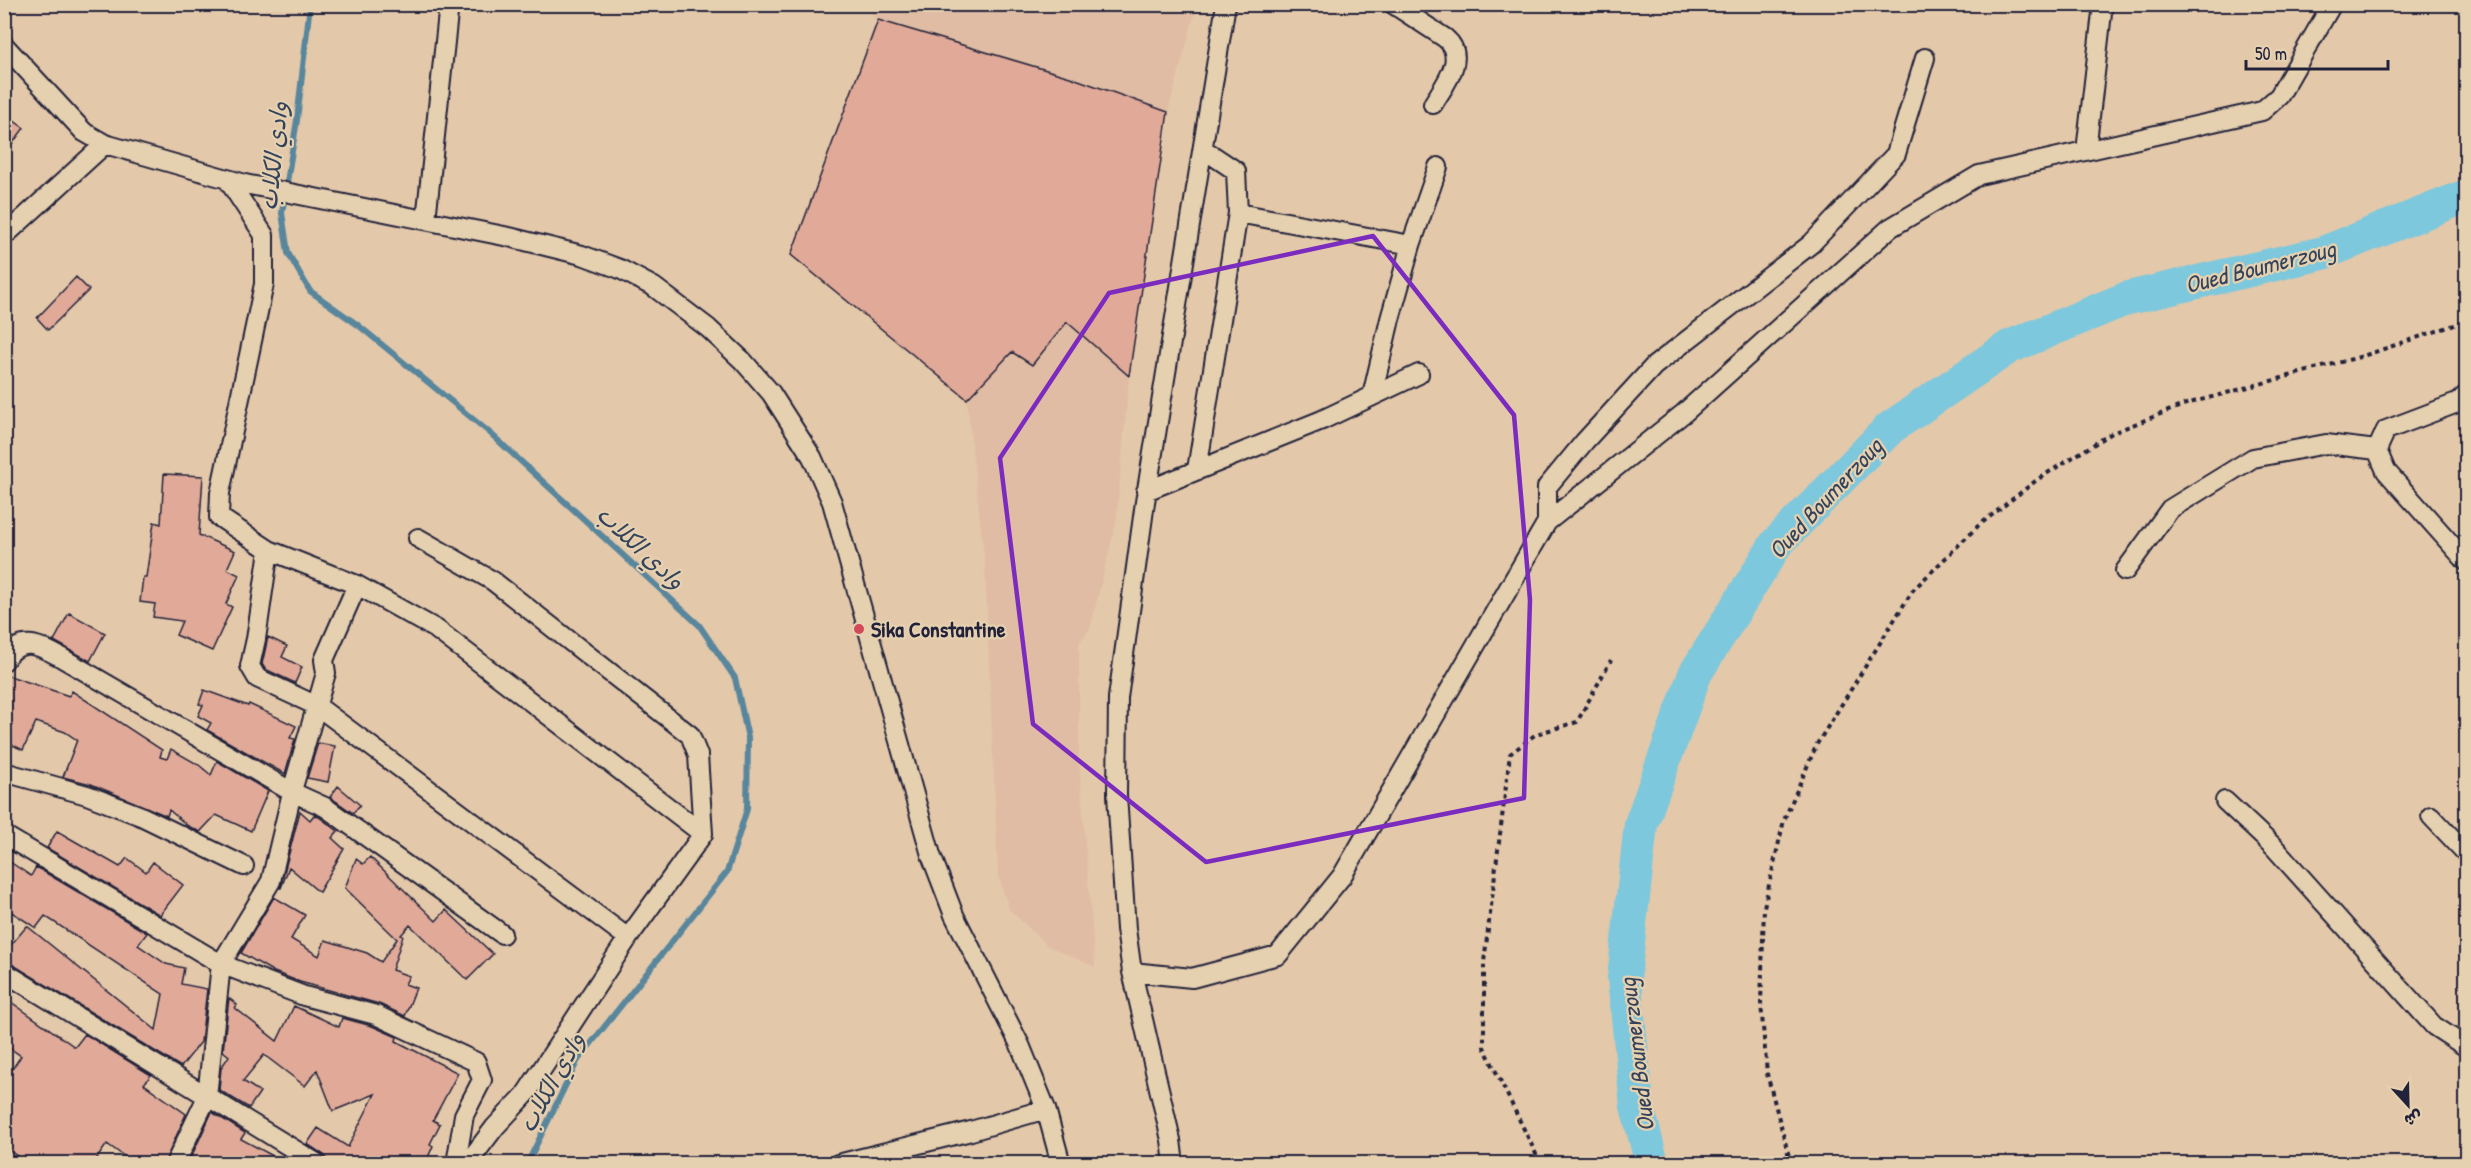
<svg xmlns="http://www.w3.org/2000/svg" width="2471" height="1168" viewBox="0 0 2471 1168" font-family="'Patrick Hand','Playpen Sans Arabic',sans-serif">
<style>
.built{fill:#dfbca3}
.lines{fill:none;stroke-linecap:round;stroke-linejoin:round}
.stream{stroke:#59869c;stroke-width:6}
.river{stroke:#7dc8dd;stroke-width:34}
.building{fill:#e1a998;stroke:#22223b;stroke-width:1.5}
.minor-casing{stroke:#22223b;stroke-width:22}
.path{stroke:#22223b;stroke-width:4;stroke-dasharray:4.5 4.5;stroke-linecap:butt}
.minor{stroke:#e5d0af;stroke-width:18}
.marked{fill:none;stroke:#7b2cbf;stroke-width:4.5;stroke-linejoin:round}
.poi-dot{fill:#d1495b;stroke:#e5d0af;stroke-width:2}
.labels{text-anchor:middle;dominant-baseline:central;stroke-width:4.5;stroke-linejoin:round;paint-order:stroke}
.poi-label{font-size:22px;font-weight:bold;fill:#22223b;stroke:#e5d0af;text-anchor:start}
.water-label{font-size:24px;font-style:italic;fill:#34435b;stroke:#e5d0af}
</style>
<rect width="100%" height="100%" fill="#e4c8aa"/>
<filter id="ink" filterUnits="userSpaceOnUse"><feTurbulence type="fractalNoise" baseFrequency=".0167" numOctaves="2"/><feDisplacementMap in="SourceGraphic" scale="12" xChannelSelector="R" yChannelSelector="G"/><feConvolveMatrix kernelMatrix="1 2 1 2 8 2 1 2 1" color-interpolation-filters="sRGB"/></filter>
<g filter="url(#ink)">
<path class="built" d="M 863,5 L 1197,5 L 1168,112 L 1162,145 L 1129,376 L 1116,523 L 1090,628 L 1079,643 L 1079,764 L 1095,967 L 1048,946 L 1009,909 L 998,874 L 985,565 L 967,400 L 791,255 L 878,21 Z"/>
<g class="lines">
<path class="stream" d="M 310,4 L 297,120 L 282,213 L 288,253 L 310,291 L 358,325 L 490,433 L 699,625 L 735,678 L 748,738 L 747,809 L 727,872 L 578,1060 L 527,1164"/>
<path class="river" d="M 1652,1164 L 1637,1106 L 1624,978 L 1641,824 L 1695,674 L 1776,544 L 1890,428 L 2009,347 L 2128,298 L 2323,253 L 2466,196"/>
</g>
<path class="building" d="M 878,20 L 1070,77 L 1168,112 L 1129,376 L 1067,322 L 1032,365 L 1012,352 L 967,399 L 791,255 Z
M 4,114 L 24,128 L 4,155 Z
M 76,277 L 89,290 L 48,330 L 37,318 Z
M 164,474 L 203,476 L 199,535 L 235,551 L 227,569 L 239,575 L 226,604 L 232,607 L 212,651 L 176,635 L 182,621 L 153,617 L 155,604 L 140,602 L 143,577 L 146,577 L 154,522 L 161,524 Z
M 69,613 L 105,633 L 90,661 L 54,641 Z
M 268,637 L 287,646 L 282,657 L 302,667 L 295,683 L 265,669 L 262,664 Z
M 4,674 L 69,696 L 72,691 L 162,750 L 160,757 L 167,759 L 171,749 L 199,765 L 211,775 L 217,761 L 268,791 L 251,831 L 216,815 L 200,832 L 188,826 L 169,810 L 167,816 L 91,784 L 63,777 L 77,740 L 65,732 L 36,722 L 23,750 L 4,741 Z
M 204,690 L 248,706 L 249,704 L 296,726 L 290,738 L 295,739 L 285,774 L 207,730 L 211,723 L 198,716 L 203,705 L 199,704 Z
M 318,743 L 335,746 L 328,782 L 307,778 Z
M 338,786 L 360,805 L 353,813 L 330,797 Z
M 300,811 L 310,820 L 314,815 L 319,817 L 338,831 L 332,838 L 344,849 L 319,892 L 289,867 L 281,888 L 280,888 Z
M 57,831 L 120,867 L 127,858 L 146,872 L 153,862 L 183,885 L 160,915 L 47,848 Z
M 370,857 L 436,921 L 446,910 L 493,954 L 467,980 L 410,925 L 401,935 L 403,936 L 392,970 L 409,976 L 405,984 L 416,988 L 405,1016 L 379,1004 L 300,982 L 274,972 L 241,953 L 274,897 L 305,915 L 291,939 L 319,956 L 325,940 L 367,953 L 381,962 L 397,939 L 345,888 L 356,859 L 363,864 Z
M 4,858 L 31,876 L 36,867 L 147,933 L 138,945 L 166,964 L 184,968 L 181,984 L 207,989 L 201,1042 L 181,1067 L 10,963 L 11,961 L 4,953 L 27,926 L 156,1030 L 163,994 L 45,916 L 36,928 L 4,907 Z
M 4,997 L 75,1047 L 85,1034 L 151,1075 L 144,1084 L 186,1114 L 164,1164 L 135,1164 L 107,1144 L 93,1164 L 29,1164 L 4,1147 L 4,1081 L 21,1056 L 4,1044 Z
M 229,998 L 237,1005 L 235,1008 L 277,1041 L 294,1006 L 339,1027 L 342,1018 L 372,1026 L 397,1037 L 396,1041 L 458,1073 L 433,1120 L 440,1124 L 430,1144 L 433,1146 L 425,1164 L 329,1164 L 324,1155 L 307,1144 L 318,1128 L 348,1147 L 375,1094 L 333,1111 L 317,1070 L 305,1086 L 264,1055 L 243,1081 L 260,1092 L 249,1108 L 219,1090 L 221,1068 L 229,1056 L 223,1051 Z
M 212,1112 L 245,1133 L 241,1139 L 288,1164 L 188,1164 Z"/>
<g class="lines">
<defs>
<path id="minor" d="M 1393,4 L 1445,38 C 1468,57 1445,84 1433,104
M 4,45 L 84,132 L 105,144 L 245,184 L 509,237 L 582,255 L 620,269 L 654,287 L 708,328 L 743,361 L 771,393 L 812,457 L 832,502 L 931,855 L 954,915 L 1020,1045 L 1046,1109 L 1061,1164
M 2086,151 L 2103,4
M 228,180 L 264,235 L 264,284 L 220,493 L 219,517 L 269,550 L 357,585 L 436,629 L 703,834
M 1238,213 L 1411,245
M 426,220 L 449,4
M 4,236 L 105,144
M 2466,395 L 2457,403 L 2386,430 L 2377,450 L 2386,471 L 2466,561
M 1372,396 L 1390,319 L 1411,245 L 1438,167
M 1197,470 L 1238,213 L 1236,171 L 1203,149
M 1146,491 L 1322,420 L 1419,374
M 1547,522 L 1547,487 L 1585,441 L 1654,366 L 1811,244 L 1896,154 L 1925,58
M 418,538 L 493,581 L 690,735 L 698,755 L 703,834 L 628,938 L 525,1095 L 495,1127 L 467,1164
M 269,550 L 256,639 L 250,666 L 257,678 L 317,706 L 628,938
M 2125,571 L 2170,509 L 2253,458 L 2326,444 L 2377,450
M 4,661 C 20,634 40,646 62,658 L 292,792 L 325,807 L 502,934
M 4,772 L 87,795 L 141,816 L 244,866
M 2225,801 L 2274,847 L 2434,1026 L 2466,1047
M 2431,816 L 2466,853
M 4,835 L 221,964 L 304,996 L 376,1015 L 476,1062 L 482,1080 L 464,1115 L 456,1164
M 4,972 L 318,1164
M 1132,972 L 1192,978 L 1278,955 L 1342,876 L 1547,522 L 1684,413 L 1890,228 L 1979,175 L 2262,111 L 2279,96 L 2332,4
M 175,1164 L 207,1097 L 221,964 L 271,881 L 294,784 L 326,673 L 324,660 L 357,585
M 838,1164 L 971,1131 L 1046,1109
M 1174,1164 L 1171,1140 L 1132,972 L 1126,929 L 1117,795 L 1118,698 L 1145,502 L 1226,4"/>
</defs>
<use href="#minor" class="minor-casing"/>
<path class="path" d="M 1538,1164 L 1536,1154 L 1484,1047 L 1484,962 L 1510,754 L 1536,734 L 1577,722 L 1611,660
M 1791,1164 L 1767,1074 L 1761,1003 L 1764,907 L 1784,820 L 1817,744 L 1913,590 L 1978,526 L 2038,479 L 2112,433 L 2186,404 L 2363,356 L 2466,321"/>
<use href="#minor" class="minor"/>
</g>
</g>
<path class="marked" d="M 1373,236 L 1514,415 L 1530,600 L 1524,798 L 1206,862 L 1033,724 L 1000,458 L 1109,293 Z"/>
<circle class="poi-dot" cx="859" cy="629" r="6"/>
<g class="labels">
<g class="poi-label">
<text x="871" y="629">Sika Constantine</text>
</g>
<g class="water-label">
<text transform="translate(273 156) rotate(-84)">وادي الكلاب</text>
<text transform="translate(2260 266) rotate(-14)">Oued Boumerzoug</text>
<text transform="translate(1825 498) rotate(-47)">Oued Boumerzoug</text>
<text transform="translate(641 547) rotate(43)">وادي الكلاب</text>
<text transform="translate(1636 1055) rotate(-97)">Oued Boumerzoug</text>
<text transform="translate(551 1082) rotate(-61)">وادي الكلاب</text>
</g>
</g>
<rect width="2471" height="1168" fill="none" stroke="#e5d0af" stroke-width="24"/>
<rect x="12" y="12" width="2447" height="1144" fill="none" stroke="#22223b" stroke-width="2" filter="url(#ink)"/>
<g transform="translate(2408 1105) rotate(158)" stroke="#e5d0af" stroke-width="4.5" paint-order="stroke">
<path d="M0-4.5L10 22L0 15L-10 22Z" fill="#22223b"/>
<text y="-9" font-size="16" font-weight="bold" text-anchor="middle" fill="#22223b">ش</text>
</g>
<path d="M2246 60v9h142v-9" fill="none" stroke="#22223b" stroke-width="3"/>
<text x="2255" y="60" font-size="18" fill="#22223b" stroke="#e5d0af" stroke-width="4.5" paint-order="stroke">50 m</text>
</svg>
